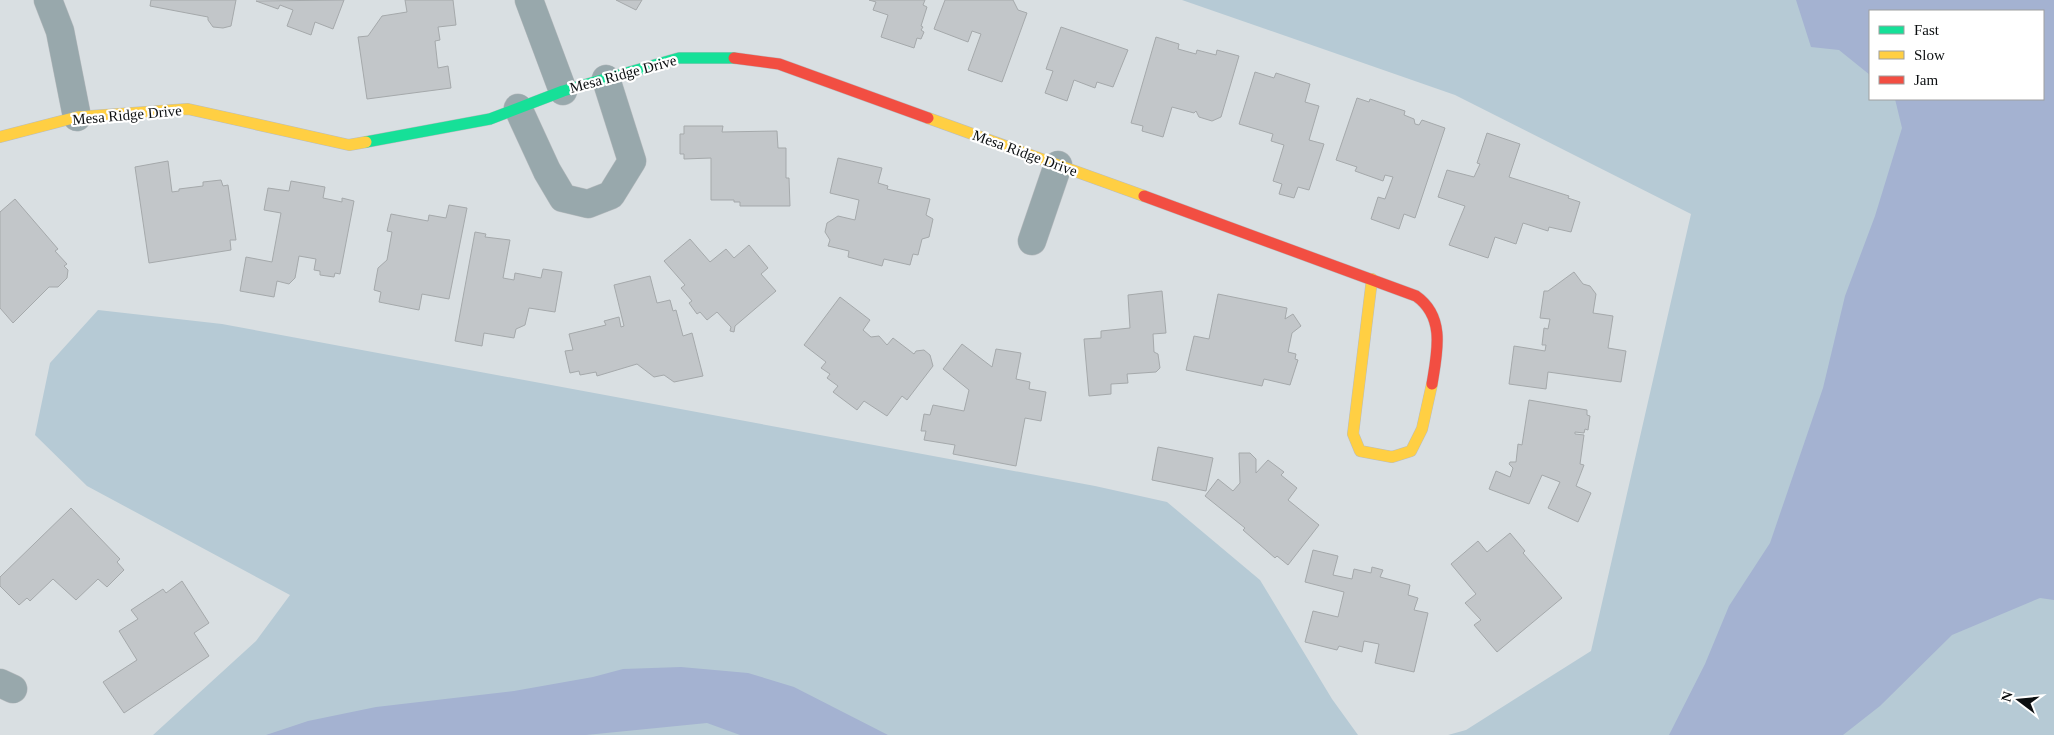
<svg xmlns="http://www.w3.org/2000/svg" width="2054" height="735" viewBox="0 0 2054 735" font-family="'Times New Roman',serif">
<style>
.green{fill:#b6cad5;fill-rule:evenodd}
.water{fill:#a4b2d1}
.building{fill:#c2c6c9;stroke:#a5a9ab}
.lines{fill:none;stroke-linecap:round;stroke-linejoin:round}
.street-casing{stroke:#b9bdc0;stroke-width:29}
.fast-casing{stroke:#b9bdc0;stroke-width:12}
.slow-casing{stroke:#b9bdc0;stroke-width:12}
.jam-casing{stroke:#b9bdc0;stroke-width:12}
.street{stroke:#98a8ac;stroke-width:28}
.fast{stroke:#16e098;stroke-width:11}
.slow{stroke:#ffcf43;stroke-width:11}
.jam{stroke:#f24e42;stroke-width:11}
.labels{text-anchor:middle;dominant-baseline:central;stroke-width:4.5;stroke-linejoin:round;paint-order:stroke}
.street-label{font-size:15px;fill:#0c0f11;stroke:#fff}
</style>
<rect width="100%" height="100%" fill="#d9dfe2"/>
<path class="green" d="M 1182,0 L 2054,0 L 2054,735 L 1448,735 L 1466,730 L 1591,651 L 1691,214 L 1455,95 ZM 1870,11 L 2043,11 L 2043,99 L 1870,99 Z
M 98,310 L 222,324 L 1095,486 L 1167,502 L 1260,580 L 1332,699 L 1358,735 L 153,735 L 256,641 L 290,595 L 87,486 L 35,435 L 50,363 Z"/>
<path class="water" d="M 1796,0 L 2054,0 L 2054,600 L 2040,598 L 1952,635 L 1880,706 L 1843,735 L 1669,735 L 1705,664 L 1729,606 L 1770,543 L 1823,388 L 1845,296 L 1875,216 L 1902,128 L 1895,99 L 2043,99 L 2043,11 L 1870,11 L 1870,75 L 1839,50 L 1811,47 Z
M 681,667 L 748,673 L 794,687 L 888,735 L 740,735 L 707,723 L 586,735 L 266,735 L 308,721 L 376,707 L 514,691 L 593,677 L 623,669 Z"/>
<path class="building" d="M 151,0 L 236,0 L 231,26 L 223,28 L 213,27 L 208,20 L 208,17 L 150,6 Z
M 344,0 L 333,29 L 315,22 L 311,35 L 287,26 L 293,10 L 280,5 L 278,9 L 256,1 Z
M 405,0 L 453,0 L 456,25 L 438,27 L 440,40 L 435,41 L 438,68 L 448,66 L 451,88 L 367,99 L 358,37 L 368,36 L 382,16 L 407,12 Z
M 616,0 L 642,0 L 636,10 Z
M 869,0 L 925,0 L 923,5 L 927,7 L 921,26 L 923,27 L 921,30 L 924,32 L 921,39 L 917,38 L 914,48 L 881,37 L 888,15 L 873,10 L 876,2 Z
M 945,0 L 1013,0 L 1018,10 L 1027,13 L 1002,82 L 968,70 L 981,34 L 972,31 L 968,42 L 934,29 Z
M 1061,27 L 1128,50 L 1113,87 L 1097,82 L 1095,88 L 1074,80 L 1067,101 L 1045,93 L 1053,71 L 1046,69 Z
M 1156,37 L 1179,44 L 1178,49 L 1196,54 L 1197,50 L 1216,55 L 1217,50 L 1239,56 L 1221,117 L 1212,121 L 1199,117 L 1196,111 L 1194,113 L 1172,107 L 1163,137 L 1142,131 L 1143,126 L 1131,123 Z
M 1255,72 L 1274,78 L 1276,73 L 1310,84 L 1305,102 L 1319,106 L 1309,140 L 1324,144 L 1309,190 L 1298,187 L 1294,198 L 1279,194 L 1282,184 L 1273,181 L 1284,145 L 1271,141 L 1273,134 L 1239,124 Z
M 1357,98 L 1369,102 L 1370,99 L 1405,111 L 1404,115 L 1414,119 L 1415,124 L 1419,125 L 1422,120 L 1445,128 L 1415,218 L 1404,214 L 1399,229 L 1371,219 L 1378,197 L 1385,199 L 1393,177 L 1385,175 L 1383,181 L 1355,171 L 1357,167 L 1336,160 Z
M 684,126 L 723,126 L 722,132 L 777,131 L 778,148 L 786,148 L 786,178 L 789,178 L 790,206 L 740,206 L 740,202 L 734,202 L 734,200 L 711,200 L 711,158 L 684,159 L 684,154 L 680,154 L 680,134 L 684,134 Z
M 1487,133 L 1520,144 L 1509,177 L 1569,196 L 1568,198 L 1580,202 L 1571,232 L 1549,227 L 1548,231 L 1523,223 L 1516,244 L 1495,237 L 1488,258 L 1449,245 L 1465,206 L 1438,197 L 1447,170 L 1474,177 L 1480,164 L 1477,163 Z
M 838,158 L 882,168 L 878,183 L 888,186 L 887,189 L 930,199 L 926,215 L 933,219 L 929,237 L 922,239 L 918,255 L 913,254 L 910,265 L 884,259 L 882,266 L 848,257 L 849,251 L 828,246 L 830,240 L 825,232 L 827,223 L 838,216 L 855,220 L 859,200 L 830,193 Z
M 168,161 L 172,192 L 179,191 L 179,189 L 203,186 L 203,182 L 221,180 L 223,186 L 228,185 L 236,240 L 230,240 L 231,250 L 149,263 L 135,167 Z
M 291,181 L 325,187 L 323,198 L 342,202 L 342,198 L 354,201 L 340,274 L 335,273 L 334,277 L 320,275 L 320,271 L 314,270 L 316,259 L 299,256 L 295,278 L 289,284 L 277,281 L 274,297 L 240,291 L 246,257 L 272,262 L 281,213 L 264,210 L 268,188 L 289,191 Z
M 15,199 L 58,249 L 55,251 L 67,264 L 64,266 L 68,270 L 67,278 L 58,287 L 49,287 L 13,323 L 0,308 L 0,212 Z
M 449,205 L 467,208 L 449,299 L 422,294 L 419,310 L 379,302 L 381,292 L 374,290 L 378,268 L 387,260 L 392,232 L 387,231 L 391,214 L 428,221 L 429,215 L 446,218 Z
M 475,232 L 486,234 L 485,237 L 510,240 L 503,278 L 514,280 L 515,273 L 541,278 L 543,269 L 562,272 L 555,312 L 529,308 L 525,325 L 516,329 L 514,338 L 484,333 L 482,346 L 455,341 Z
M 690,239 L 710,262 L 726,249 L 734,258 L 749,245 L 768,268 L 761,274 L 776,291 L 735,326 L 734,332 L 730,331 L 731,327 L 717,312 L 707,320 L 700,312 L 697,314 L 689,303 L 692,301 L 681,288 L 685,285 L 664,261 Z
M 1574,272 L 1583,284 L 1590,286 L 1596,294 L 1593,313 L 1613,316 L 1608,348 L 1626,351 L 1621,382 L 1548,372 L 1546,389 L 1509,384 L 1514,346 L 1545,351 L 1546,345 L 1542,345 L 1544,328 L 1548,329 L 1550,319 L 1540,318 L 1544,291 L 1548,291 Z
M 650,276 L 657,303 L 670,300 L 673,311 L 676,310 L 683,336 L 692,333 L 703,376 L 674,382 L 664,375 L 654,377 L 637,364 L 597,376 L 596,372 L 580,375 L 579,371 L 570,373 L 565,351 L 573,350 L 569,334 L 606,325 L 604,321 L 619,317 L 621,327 L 624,326 L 614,285 Z
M 1162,291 L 1166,333 L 1153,334 L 1154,352 L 1158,354 L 1160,368 L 1156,372 L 1127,374 L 1128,383 L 1111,384 L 1111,394 L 1089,396 L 1084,339 L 1101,338 L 1101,331 L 1130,328 L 1128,295 Z
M 1218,294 L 1287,308 L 1285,319 L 1293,314 L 1301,326 L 1292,333 L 1288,352 L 1296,354 L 1295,359 L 1298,360 L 1290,385 L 1264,379 L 1262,386 L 1186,370 L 1194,336 L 1209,339 Z
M 840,297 L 870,320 L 863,330 L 871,337 L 879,336 L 887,345 L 893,338 L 914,354 L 916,351 L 924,350 L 930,355 L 933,366 L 907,400 L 902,396 L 887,416 L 864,401 L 857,410 L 833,392 L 838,386 L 827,378 L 830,374 L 821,368 L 826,362 L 804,345 Z
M 962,344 L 992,367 L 996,349 L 1021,353 L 1016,379 L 1030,382 L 1029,389 L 1046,392 L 1041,421 L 1025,418 L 1016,466 L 953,454 L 955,445 L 924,440 L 926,431 L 921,431 L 924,414 L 930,415 L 933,405 L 964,411 L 969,390 L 943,369 Z
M 1529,400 L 1587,410 L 1587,415 L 1590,416 L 1588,430 L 1585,429 L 1584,433 L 1575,432 L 1575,434 L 1584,435 L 1580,464 L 1584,465 L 1576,486 L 1591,493 L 1578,522 L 1548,508 L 1560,482 L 1542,475 L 1529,504 L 1489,489 L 1496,471 L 1510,477 L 1513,468 L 1509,464 L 1510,462 L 1516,462 L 1518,444 L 1522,445 Z
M 1158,447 L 1213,458 L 1206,491 L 1152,480 Z
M 1239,453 L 1250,453 L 1256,459 L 1256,473 L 1268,460 L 1284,472 L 1281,475 L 1297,488 L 1288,500 L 1319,525 L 1288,565 L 1277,556 L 1275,558 L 1243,530 L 1245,528 L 1205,496 L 1218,479 L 1233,491 L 1240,483 Z
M 71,508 L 120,559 L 117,562 L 124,570 L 107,587 L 98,579 L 76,600 L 53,579 L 30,601 L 27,598 L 19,605 L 0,586 L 0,577 Z
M 1510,533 L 1525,551 L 1523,553 L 1562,598 L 1497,652 L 1474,625 L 1481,620 L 1465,603 L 1476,594 L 1451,564 L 1478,541 L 1487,552 Z
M 1313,550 L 1338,556 L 1333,575 L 1352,579 L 1354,569 L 1371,573 L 1372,567 L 1383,570 L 1380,577 L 1410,585 L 1408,595 L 1418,598 L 1414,610 L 1428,613 L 1414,672 L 1375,663 L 1379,644 L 1364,641 L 1362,652 L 1339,646 L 1337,650 L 1305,642 L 1313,611 L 1338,617 L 1344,592 L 1305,582 Z
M 182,581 L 209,623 L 194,633 L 209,656 L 124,713 L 103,682 L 137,660 L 119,631 L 138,619 L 131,610 L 163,589 L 166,593 Z"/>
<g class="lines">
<defs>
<path id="street" d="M 48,0 L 60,31 L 77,117
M 529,0 L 563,91
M 518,108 L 547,171 L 563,198 L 588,204 L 611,195 L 632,161 L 606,79
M 1032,241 L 1058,165
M 0,683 L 13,689"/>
<path id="fast" d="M 366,142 L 490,119 L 563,91 L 679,58 L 734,58"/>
<path id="slow" d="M 928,118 L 1144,196
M 0,137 L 77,117 L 188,109 L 349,145 L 366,142
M 1372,279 L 1353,434 L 1360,451 L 1392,457 L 1411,451 L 1422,429 L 1432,384"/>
<path id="jam" d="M 734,58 L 779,64 L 928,118
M 1144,196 L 1416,296 C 1446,317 1437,353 1432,384"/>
</defs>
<use href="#street" class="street-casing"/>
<use href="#fast" class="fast-casing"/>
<use href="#slow" class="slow-casing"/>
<use href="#jam" class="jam-casing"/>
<use href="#street" class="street"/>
<use href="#fast" class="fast"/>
<use href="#slow" class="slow"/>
<use href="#jam" class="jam"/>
</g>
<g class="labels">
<g class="street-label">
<text transform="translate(623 74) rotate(-15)">Mesa Ridge Drive</text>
<text transform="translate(127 115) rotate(-5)">Mesa Ridge Drive</text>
<text transform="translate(1025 153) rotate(20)">Mesa Ridge Drive</text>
</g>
</g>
<rect x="1869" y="10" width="175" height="90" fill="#ffffff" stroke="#9e9fa0"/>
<rect x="1879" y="26" width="25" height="8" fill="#16e098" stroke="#9e9fa0"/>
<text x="1914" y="35" font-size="15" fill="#0c0f11">Fast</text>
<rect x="1879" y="51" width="25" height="8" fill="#ffcf43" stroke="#9e9fa0"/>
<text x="1914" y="60" font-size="15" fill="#0c0f11">Slow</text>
<rect x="1879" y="76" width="25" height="8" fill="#f24e42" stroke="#9e9fa0"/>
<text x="1914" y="85" font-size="15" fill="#0c0f11">Jam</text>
<g transform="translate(2019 700) rotate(286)" stroke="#ffffff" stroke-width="4" paint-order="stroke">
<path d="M0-4L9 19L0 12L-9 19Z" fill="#0c0f11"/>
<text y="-8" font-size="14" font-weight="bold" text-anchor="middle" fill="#0c0f11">N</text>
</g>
</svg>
